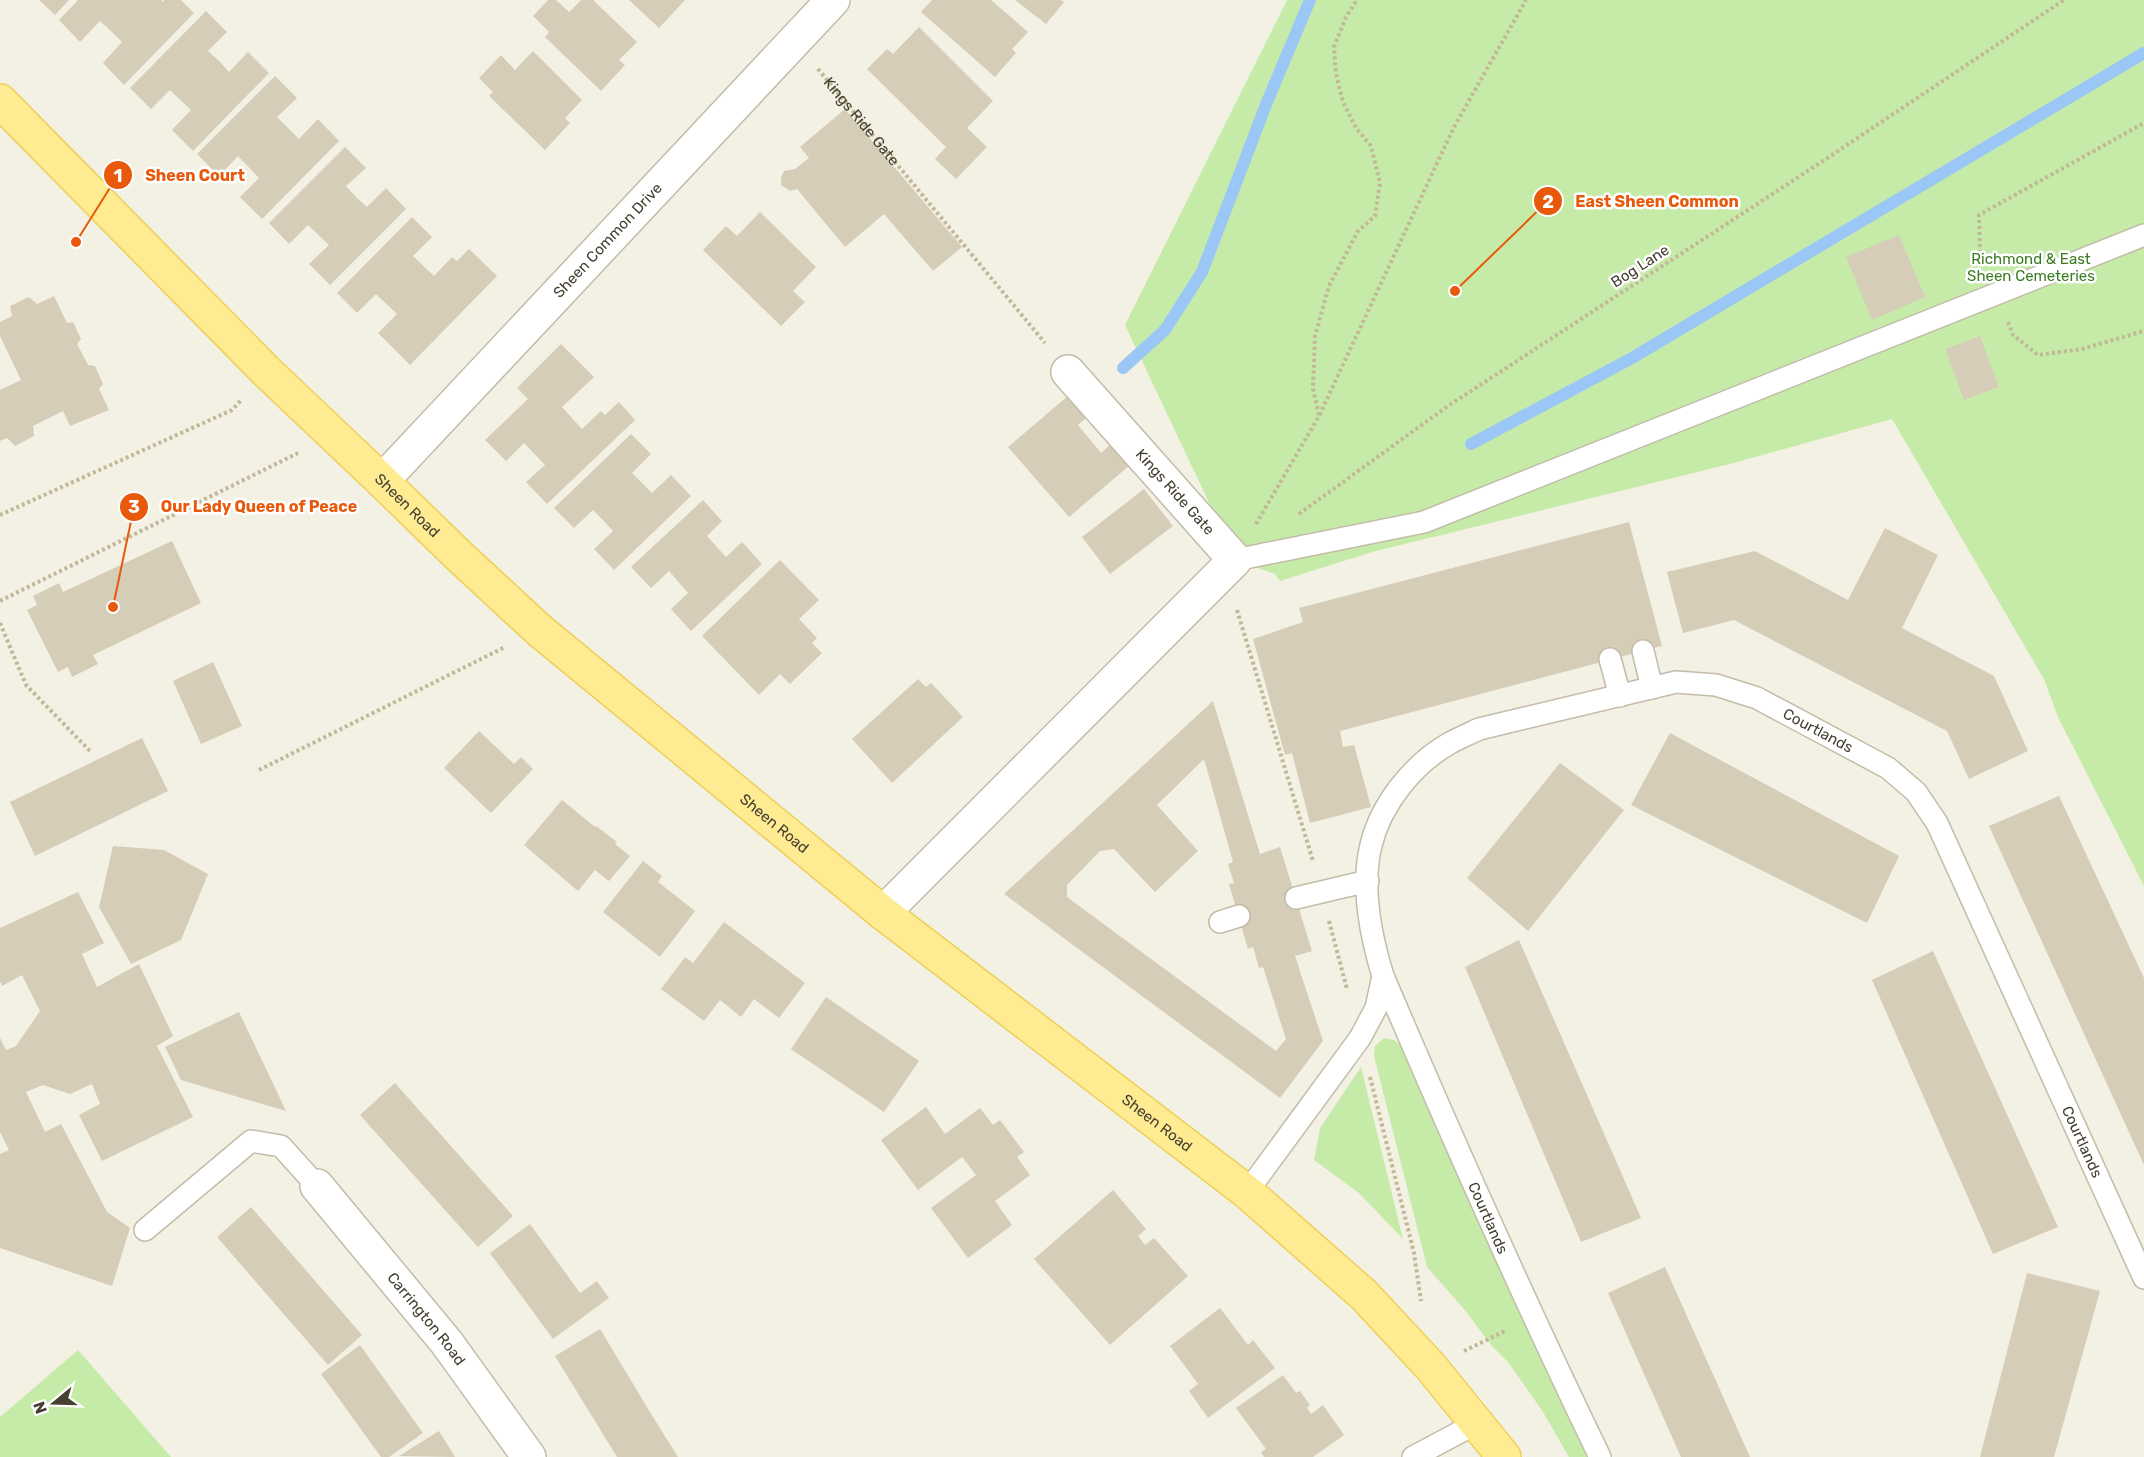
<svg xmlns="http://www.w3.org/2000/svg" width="2144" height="1457" viewBox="0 0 2144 1457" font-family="Rubik,sans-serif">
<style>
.green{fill:#c6eba8}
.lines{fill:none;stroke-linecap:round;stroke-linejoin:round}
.stream{stroke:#9ac7f6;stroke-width:12}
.building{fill:#d6cdb8;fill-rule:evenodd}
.service-casing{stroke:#c2bca8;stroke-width:24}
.minor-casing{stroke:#c2bca8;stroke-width:36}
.tertiary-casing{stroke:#c2bca8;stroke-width:36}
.primary-casing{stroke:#edd058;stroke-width:36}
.path{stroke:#c2b796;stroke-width:4;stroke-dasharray:3 3;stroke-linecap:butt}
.service{stroke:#fff;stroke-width:21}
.minor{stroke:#fff;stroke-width:33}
.tertiary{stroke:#fff;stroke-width:33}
.primary{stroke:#ffeb91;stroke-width:33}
.labels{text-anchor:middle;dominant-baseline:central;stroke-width:5;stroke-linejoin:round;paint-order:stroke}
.street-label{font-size:15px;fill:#464033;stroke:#fff}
.park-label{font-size:15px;fill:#3b7c22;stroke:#fff}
.leader{fill:none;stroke:#e8590c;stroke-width:2}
.callout-dot{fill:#e8590c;stroke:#fff;stroke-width:2}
.mark-label{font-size:18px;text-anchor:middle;font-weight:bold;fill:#fff}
.callout-label{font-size:16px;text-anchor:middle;font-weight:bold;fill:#e8590c;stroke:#fff;stroke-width:5;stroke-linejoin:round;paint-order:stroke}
</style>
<rect width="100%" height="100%" fill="#f3f0e4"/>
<path class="green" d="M 1287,0 L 2144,0 L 2144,886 L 2058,717 L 2044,679 L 1892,419 L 1730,464 L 1372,552 L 1280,581 L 1275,574 L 1235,560 L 1222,530 L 1125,325 Z
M 1384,1038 L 1394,1040 L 1402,1046 L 1589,1457 L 1569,1457 L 1543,1412 L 1508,1362 L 1491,1345 L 1464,1309 L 1427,1267 L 1374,1056 L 1375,1046 Z
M 1361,1067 L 1403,1239 L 1359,1193 L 1314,1160 L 1320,1128 Z
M 78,1350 L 171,1457 L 0,1457 L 0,1417 Z"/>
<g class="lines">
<path class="stream" d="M 1123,368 L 1165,330 L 1202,272 L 1267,102 L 1310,0
M 1471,444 L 1632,358 L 2144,53"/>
</g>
<path class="building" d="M 39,0 L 69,0 L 55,15 Z
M 78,0 L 161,0 L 163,2 L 164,0 L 181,0 L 194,13 L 124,85 L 103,63 L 122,42 L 112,32 L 100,21 L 80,42 L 59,20 Z
M 548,0 L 556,0 L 569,12 L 581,0 L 593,0 L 637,42 L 619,60 L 625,65 L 601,91 L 545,37 L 549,32 L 533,16 Z
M 629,0 L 685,0 L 659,28 Z
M 932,0 L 991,0 L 1028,32 L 1012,49 L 1016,53 L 995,77 L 921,12 Z
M 1015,0 L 1061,0 L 1064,2 L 1046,24 Z
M 206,11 L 227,32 L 208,51 L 219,61 L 229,72 L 248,52 L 269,73 L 193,151 L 172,130 L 191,110 L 170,90 L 151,109 L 130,88 Z
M 919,27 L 993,101 L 967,128 L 987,147 L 956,179 L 935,159 L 946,147 L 867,69 L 887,49 L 893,54 Z
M 533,51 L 582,100 L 565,118 L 570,123 L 545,150 L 489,96 L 493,92 L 479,78 L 501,55 L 515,70 Z
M 275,76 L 297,98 L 277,117 L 299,139 L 318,119 L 339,141 L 262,219 L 240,197 L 259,178 L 238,156 L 219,176 L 197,154 Z
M 845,109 L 962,247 L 933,271 L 884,214 L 845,247 L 797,189 L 790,191 L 781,185 L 781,178 L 784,171 L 795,169 L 809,158 L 800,147 Z
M 345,147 L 366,168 L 346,186 L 356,197 L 367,207 L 386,188 L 406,209 L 330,285 L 309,264 L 329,245 L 308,225 L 289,244 L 269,223 Z
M 760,212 L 816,267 L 793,291 L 805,302 L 781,326 L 703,250 L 726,226 L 737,236 Z
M 412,217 L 432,237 L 413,256 L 434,276 L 452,257 L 457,261 L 469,249 L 497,276 L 410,365 L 378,333 L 397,314 L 376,294 L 357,313 L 337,293 Z
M 1899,235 L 1925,297 L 1872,320 L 1846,257 Z
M 54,296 L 67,323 L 73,322 L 81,339 L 77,344 L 88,365 L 95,366 L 103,384 L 99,389 L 109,410 L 70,426 L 63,411 L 33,426 L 34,436 L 15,446 L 7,438 L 0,441 L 0,390 L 21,380 L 0,336 L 0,322 L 12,316 L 10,306 L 29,297 L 37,304 Z
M 1980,336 L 1999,387 L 1964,400 L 1945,349 Z
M 561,344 L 594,377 L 562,407 L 582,429 L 601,411 L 605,415 L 619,402 L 635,420 L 547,504 L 526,482 L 545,465 L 524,443 L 506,461 L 485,440 L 528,399 L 517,388 Z
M 1069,395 L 1087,417 L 1078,425 L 1101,453 L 1112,443 L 1130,465 L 1069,517 L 1008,447 Z
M 631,434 L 651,454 L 632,473 L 652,493 L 671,475 L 691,496 L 614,570 L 594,549 L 613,531 L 603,520 L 593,510 L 574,528 L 554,508 Z
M 1144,489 L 1173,526 L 1110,574 L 1082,537 Z
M 703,500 L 722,521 L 707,536 L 726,557 L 742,542 L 762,564 L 691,631 L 671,609 L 688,593 L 669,571 L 651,588 L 631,567 Z
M 1629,522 L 1662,646 L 1340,731 L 1343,747 L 1354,745 L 1371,807 L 1310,823 L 1292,753 L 1285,755 L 1253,639 L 1303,622 L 1299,608 Z
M 1885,528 L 1938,555 L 1902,628 L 1994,676 L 2028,751 L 1969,779 L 1947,731 L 1734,620 L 1683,633 L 1667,572 L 1755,551 L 1848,600 Z
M 172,541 L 201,603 L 93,655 L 98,664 L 72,677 L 68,667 L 58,672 L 27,610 L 37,605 L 33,596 L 59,583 L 63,592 Z
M 780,560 L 819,600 L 799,619 L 817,638 L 812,643 L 822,653 L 790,684 L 780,674 L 759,695 L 702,636 Z
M 213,662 L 242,726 L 201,744 L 173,681 Z
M 918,679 L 926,687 L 931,683 L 963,717 L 892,783 L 852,739 Z
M 1213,701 L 1260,854 L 1280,847 L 1312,951 L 1295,956 L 1323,1041 L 1280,1098 L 1004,894 ZM 1204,759 L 1233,862 L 1228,864 L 1234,883 L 1229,884 L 1248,949 L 1253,947 L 1259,968 L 1263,967 L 1286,1039 L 1276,1051 L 1067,897 L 1067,885 L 1100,851 L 1114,849 L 1155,892 L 1198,851 L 1157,805 Z
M 479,731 L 514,764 L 521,757 L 533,769 L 491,813 L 444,768 Z
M 1670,733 L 1899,856 L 1867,923 L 1631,805 Z
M 142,738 L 168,791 L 35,856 L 10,802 Z
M 1560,763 L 1624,810 L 1528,931 L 1467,878 Z
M 2059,796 L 2144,978 L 2144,1165 L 1989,826 Z
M 562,800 L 595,827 L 596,826 L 617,842 L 615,844 L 630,856 L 609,881 L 595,870 L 578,891 L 524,845 Z
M 113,846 L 164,850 L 208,874 L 181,940 L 131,964 L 99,907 Z
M 643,861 L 662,876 L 658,882 L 695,911 L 660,957 L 603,912 Z
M 78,892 L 104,943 L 82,954 L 97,987 L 139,964 L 173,1036 L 157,1046 L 193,1117 L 102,1161 L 79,1115 L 100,1104 L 92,1084 L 70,1094 L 43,1085 L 26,1092 L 45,1132 L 61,1124 L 107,1212 L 130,1228 L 112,1286 L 0,1248 L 0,1154 L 9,1150 L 0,1132 L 0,1038 L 6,1050 L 16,1046 L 40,1011 L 22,975 L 2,986 L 0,981 L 0,928 Z
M 724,922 L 805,983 L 779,1018 L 754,999 L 741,1017 L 720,1000 L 704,1021 L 661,989 L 685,957 L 693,963 Z
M 1519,940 L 1641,1218 L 1581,1242 L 1465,967 Z
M 1933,951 L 2058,1227 L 1993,1254 L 1872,980 Z
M 826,997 L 919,1061 L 884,1112 L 791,1049 Z
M 239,1012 L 286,1111 L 181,1080 L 165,1047 Z
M 395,1083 L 513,1216 L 478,1247 L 360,1115 Z
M 926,1107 L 945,1134 L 980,1108 L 993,1125 L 1000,1120 L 1024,1152 L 1017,1157 L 1030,1175 L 995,1201 L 1012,1225 L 968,1258 L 931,1208 L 976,1175 L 962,1157 L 918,1190 L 881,1140 Z
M 1113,1190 L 1146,1229 L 1138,1236 L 1145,1245 L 1154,1238 L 1188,1276 L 1110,1345 L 1034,1259 Z
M 251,1207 L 362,1335 L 328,1365 L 217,1237 Z
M 530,1224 L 580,1293 L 597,1281 L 609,1298 L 553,1339 L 490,1253 Z
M 1665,1267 L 1750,1457 L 1681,1457 L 1608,1293 Z
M 2027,1273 L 2100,1291 L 2054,1457 L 1980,1457 Z
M 1220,1308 L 1248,1345 L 1253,1340 L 1275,1368 L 1208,1418 L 1189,1391 L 1198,1384 L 1170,1346 Z
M 600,1329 L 653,1417 L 678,1457 L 617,1457 L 555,1356 Z
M 360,1345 L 423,1433 L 389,1457 L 381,1457 L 321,1374 Z
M 1283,1375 L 1296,1393 L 1300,1391 L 1310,1405 L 1307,1408 L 1311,1414 L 1323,1405 L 1344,1435 L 1313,1457 L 1264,1457 L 1261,1452 L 1266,1449 L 1236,1408 Z
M 439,1431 L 455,1457 L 399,1456 Z"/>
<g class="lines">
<defs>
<g id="service">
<path d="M 1235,560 L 1424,522 L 2144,235"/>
<path d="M 1643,651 L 1652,688"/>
<path d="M 1610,659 L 1620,696"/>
<path d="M 1296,898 L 1368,881"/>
<path d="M 1220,922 L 1239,916"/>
<path d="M 1247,1192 L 1360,1038 L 1376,1008 L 1383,976"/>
<path d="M 145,1230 L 251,1141 L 281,1146 L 317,1186"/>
<path d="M 1413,1457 L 1477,1423"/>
<path id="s2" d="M 1600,1457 C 1523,1298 1452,1138 1383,976 C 1371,937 1361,886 1371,845 C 1381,804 1413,764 1450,743 C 1459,738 1469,734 1479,729 L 1676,682 L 1716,685 L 1757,698 L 1888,768 L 1916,792 L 1937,823 L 2144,1278"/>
</g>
<g id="minor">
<path d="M 883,913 L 1235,560 L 1068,372"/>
<path id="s3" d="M 317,1186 L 447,1343 L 529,1457"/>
</g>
<g id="tertiary">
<path id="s4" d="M 382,481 L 833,0"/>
</g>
<g id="primary">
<path id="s5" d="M 0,101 L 266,371 L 382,481 L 458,555 L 539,630 L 883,913 L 1247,1192 L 1364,1295 L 1431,1367 L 1504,1457"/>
</g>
</defs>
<use href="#service" class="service-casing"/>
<use href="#minor" class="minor-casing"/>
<use href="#tertiary" class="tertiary-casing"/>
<use href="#primary" class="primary-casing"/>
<g class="path">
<path id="s1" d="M 818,69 L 1045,343"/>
<path d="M 1985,264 L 1980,251 L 1979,215 L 2144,123"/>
<path d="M 2008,322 L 2013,335 L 2038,355 L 2082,349 L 2144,331"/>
<path d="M 1319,415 L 1313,389 L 1315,336 L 1329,286 L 1358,231 L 1375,216 L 1380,183 L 1371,146 L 1356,128 L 1343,102 L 1336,74 L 1334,47 L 1346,17 L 1357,0"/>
<path d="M 1299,514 L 1445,408 L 1826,159 L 2064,0"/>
<path d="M 0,515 L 232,410 L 242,399"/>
<path d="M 1256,524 L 1319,416 L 1454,127 L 1526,0"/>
<path d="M 0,601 L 298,453"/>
<path d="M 1237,610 L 1313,861"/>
<path d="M 0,623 L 26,685 L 90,751"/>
<path d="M 259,770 L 505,647"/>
<path d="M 1329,921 L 1347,989"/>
<path d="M 1370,1077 L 1414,1253 L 1421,1301"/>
<path d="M 1464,1351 L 1505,1331"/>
</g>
<use href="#service" class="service"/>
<use href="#minor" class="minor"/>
<use href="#tertiary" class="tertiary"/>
<use href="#primary" class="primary"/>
</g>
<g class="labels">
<g class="street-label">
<text stroke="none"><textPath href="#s1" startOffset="68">Kings Ride Gate</textPath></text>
<text stroke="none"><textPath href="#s4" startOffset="330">Sheen Common Drive</textPath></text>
<text transform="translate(1640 266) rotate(-33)">Bog Lane</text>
<text transform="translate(1175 492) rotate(48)">Kings Ride Gate</text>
<text stroke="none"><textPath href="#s5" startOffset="574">Sheen Road</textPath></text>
<text stroke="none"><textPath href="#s2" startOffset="1180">Courtlands</textPath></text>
<text stroke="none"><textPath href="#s5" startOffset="1060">Sheen Road</textPath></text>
<text stroke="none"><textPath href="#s5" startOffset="1546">Sheen Road</textPath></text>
<text stroke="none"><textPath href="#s2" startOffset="1684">Courtlands</textPath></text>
<text transform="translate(1488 1218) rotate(66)">Courtlands</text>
<text stroke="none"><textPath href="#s3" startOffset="172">Carrington Road</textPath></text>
</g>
<g class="park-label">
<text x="2031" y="259">Richmond &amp; East<tspan x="2031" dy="17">Sheen Cemeteries</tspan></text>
</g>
</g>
<path class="leader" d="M76 242L118 175M1455 291L1548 201M113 607L134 507"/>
<g class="callout-dot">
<circle cx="76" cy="242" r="6"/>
<circle cx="1455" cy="291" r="6"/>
<circle cx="113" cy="607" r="6"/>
<circle cx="118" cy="175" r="15"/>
<circle cx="1548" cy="201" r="15"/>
<circle cx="134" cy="507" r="15"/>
</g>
<g class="mark-label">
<text x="118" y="182">1</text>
<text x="1548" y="208">2</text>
<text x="134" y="513">3</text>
</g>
<g class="callout-label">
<text x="195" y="181">Sheen Court</text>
<text x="1657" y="207">East Sheen Common</text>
<text x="259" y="512">Our Lady Queen of Peace</text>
</g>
<g transform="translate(54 1403) rotate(251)" stroke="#ffffff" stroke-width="4.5" paint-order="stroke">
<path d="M0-4.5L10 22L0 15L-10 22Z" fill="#464033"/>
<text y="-9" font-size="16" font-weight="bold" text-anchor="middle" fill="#464033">N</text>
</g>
</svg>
